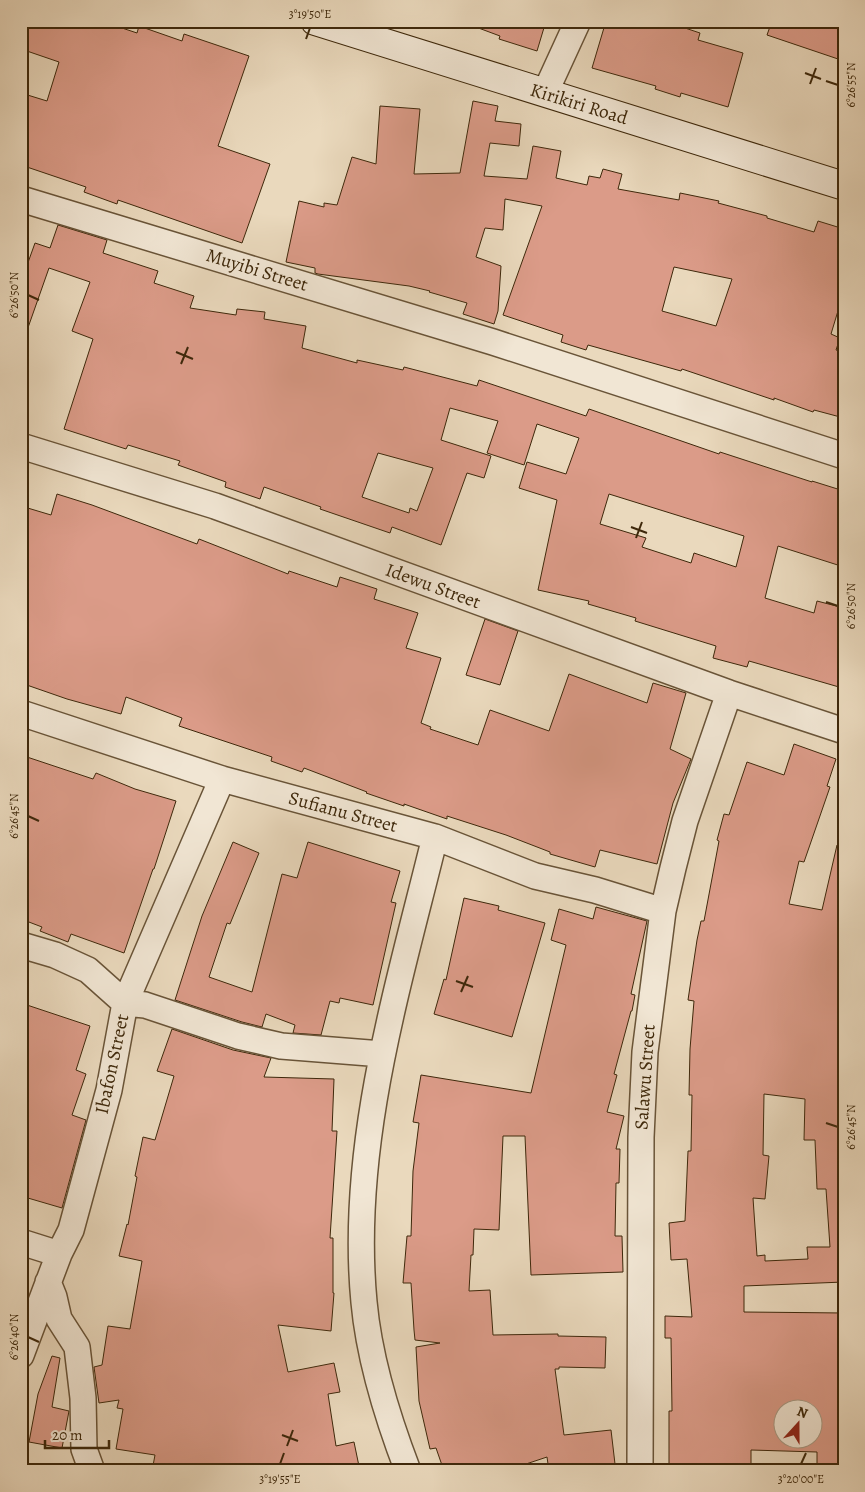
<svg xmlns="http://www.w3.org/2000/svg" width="865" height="1492" viewBox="0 0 865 1492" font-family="Alegreya,serif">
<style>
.building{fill:#db9b88;stroke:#3e280b;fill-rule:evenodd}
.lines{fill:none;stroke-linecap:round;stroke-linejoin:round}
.minor-casing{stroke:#695438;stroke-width:28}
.secondary-casing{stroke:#3e280b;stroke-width:30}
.minor{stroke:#f1e6d4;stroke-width:25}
.secondary{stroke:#f1e6d4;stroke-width:28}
.ticks{fill:none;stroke:#3e280b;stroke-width:2}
.labels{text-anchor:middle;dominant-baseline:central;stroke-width:5;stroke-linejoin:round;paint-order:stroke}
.street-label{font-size:19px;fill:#3e280b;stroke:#f1e6d4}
.neatline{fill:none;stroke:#3e280b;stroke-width:2}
.ticks-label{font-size:12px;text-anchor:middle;fill:#3e280b}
</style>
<rect width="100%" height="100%" fill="#ead9bd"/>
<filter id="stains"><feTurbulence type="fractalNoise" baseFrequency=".004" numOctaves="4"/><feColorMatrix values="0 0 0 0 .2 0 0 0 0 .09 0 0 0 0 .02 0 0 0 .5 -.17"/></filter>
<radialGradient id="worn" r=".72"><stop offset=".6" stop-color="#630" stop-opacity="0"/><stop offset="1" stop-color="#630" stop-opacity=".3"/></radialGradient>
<path class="building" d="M 21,21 L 101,21 L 137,33 L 139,26 L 182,41 L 184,34 L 249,56 L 218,146 L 270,164 L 242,243 L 118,200 L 117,204 L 84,192 L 86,187 L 21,165 L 21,93 L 47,101 L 59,62 L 21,49 Z
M 465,21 L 546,21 L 537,51 L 499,39 L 500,36 L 465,23 Z
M 606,21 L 664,21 L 700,33 L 698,40 L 743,53 L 728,107 L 681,93 L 680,97 L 655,89 L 656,86 L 592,68 Z
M 772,21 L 844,21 L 844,61 L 767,35 Z
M 473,101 L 498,106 L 495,121 L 521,124 L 519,146 L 490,143 L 484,176 L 527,179 L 533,146 L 561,151 L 556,178 L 587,185 L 589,176 L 600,178 L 603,169 L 622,174 L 618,189 L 679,200 L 680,193 L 719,201 L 718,203 L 767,216 L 767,218 L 814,232 L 818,221 L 844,229 L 844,291 L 831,334 L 840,338 L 836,350 L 844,352 L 844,418 L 814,410 L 813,412 L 774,398 L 774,400 L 682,369 L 681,371 L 588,345 L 586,350 L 561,342 L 563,335 L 503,315 L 542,206 L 505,199 L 503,230 L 485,228 L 476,257 L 501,266 L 498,311 L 494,324 L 463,314 L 467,303 L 429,292 L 430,291 L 409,286 L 318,274 L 315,273 L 315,268 L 286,262 L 299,201 L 324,207 L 324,203 L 337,205 L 352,157 L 376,164 L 380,106 L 420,109 L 414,174 L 460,173 ZM 674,267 L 732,279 L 716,326 L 662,311 Z
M 58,225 L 107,240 L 103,253 L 158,271 L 154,283 L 194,296 L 190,308 L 236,315 L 237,309 L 265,312 L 264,319 L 306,326 L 302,348 L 357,363 L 357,360 L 403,370 L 404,367 L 477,386 L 479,380 L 586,416 L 589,409 L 719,454 L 720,452 L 812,482 L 812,481 L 844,491 L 844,567 L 778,546 L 765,598 L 814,613 L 817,601 L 844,608 L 844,641 L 839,659 L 844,660 L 844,671 L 839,687 L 749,661 L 747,667 L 713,658 L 716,646 L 635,621 L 636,618 L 588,604 L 589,601 L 538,590 L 557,500 L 519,488 L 527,462 L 566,474 L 579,438 L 537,424 L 524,465 L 487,453 L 498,421 L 450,408 L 441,440 L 491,456 L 484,478 L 467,473 L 441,545 L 392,527 L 390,533 L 320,509 L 321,507 L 264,487 L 260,499 L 225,487 L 226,482 L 178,465 L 180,461 L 128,445 L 126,449 L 64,429 L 93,339 L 72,331 L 90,282 L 49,268 L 24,339 L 21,338 L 21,282 L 35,243 L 50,248 ZM 378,453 L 433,468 L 417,511 L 410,508 L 409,513 L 362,497 ZM 609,494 L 744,536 L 736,567 L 694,553 L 691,563 L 642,547 L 646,538 L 600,524 Z
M 57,494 L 92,505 L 197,544 L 199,539 L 288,574 L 289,571 L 337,587 L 340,577 L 377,589 L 374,599 L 418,613 L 406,648 L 441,658 L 421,723 L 431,727 L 430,729 L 478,745 L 490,710 L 549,731 L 569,674 L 647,703 L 653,683 L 686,693 L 670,749 L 691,759 L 673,803 L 657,864 L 600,850 L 595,867 L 550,854 L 550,852 L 506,835 L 447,816 L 447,819 L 404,804 L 404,806 L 366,793 L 367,792 L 304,768 L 302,772 L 271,761 L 272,757 L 179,726 L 182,718 L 126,697 L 121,714 L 67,699 L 21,683 L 21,506 L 51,515 Z
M 485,619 L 518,631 L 500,685 L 466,675 Z
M 794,744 L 836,759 L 827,786 L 830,787 L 804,862 L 799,861 L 789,904 L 822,910 L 837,845 L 844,846 L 844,1282 L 744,1286 L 744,1312 L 844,1313 L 844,1471 L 817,1471 L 817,1452 L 751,1450 L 751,1471 L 669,1471 L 669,1411 L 672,1411 L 671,1338 L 665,1338 L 665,1316 L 692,1317 L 687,1259 L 671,1260 L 669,1223 L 685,1221 L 688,1151 L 691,1151 L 692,1095 L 689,1095 L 690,1049 L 694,1001 L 688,1000 L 697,940 L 701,921 L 704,921 L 719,841 L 717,840 L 724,814 L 729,815 L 747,762 L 784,775 ZM 764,1094 L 805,1099 L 804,1140 L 815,1140 L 817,1189 L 826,1189 L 830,1247 L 807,1247 L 808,1259 L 765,1261 L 765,1255 L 757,1256 L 753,1198 L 765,1199 L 769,1156 L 763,1155 ZM 782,1410 L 812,1410 L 812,1440 L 782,1440 Z
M 21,755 L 93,779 L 96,773 L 135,789 L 176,801 L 154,869 L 153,869 L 124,953 L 71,934 L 68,942 L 40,931 L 42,927 L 21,919 Z
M 233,842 L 259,853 L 230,924 L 227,923 L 209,977 L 252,992 L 282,874 L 297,878 L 308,842 L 400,871 L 391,902 L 396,903 L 373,1005 L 340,998 L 339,1003 L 330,1001 L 321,1035 L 293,1033 L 295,1025 L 266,1014 L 262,1027 L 242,1022 L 175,1000 L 202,916 Z
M 464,898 L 499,906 L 498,910 L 545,923 L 512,1037 L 434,1014 L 444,979 L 446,980 Z
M 596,907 L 647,921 L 631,994 L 635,995 L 632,1011 L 631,1011 L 614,1074 L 617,1075 L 607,1112 L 624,1116 L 616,1149 L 620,1149 L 619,1183 L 616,1183 L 615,1236 L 622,1236 L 623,1272 L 531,1275 L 525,1136 L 503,1136 L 499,1230 L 474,1229 L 473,1255 L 471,1255 L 469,1291 L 490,1290 L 493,1335 L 558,1334 L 558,1336 L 606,1337 L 605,1368 L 559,1367 L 559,1369 L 555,1369 L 564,1435 L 611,1430 L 615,1464 L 549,1471 L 547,1457 L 505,1471 L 444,1471 L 436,1448 L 430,1449 L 419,1401 L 416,1347 L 440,1343 L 415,1340 L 414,1330 L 411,1283 L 403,1283 L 407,1236 L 411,1236 L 413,1171 L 419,1123 L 413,1122 L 421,1075 L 531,1093 L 566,945 L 551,940 L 559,909 L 593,919 Z
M 21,1003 L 90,1026 L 76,1070 L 86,1074 L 72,1115 L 86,1120 L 62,1208 L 21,1196 Z
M 172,1029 L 233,1050 L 271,1058 L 264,1077 L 334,1079 L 332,1131 L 337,1131 L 330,1238 L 333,1238 L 333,1293 L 334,1293 L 331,1331 L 278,1325 L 288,1372 L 334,1363 L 340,1392 L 328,1394 L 336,1446 L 354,1442 L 360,1471 L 271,1471 L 252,1469 L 252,1471 L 152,1471 L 155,1455 L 116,1449 L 123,1409 L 117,1408 L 119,1400 L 99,1403 L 94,1367 L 102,1365 L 108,1326 L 130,1329 L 142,1261 L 119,1256 L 127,1224 L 128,1225 L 137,1177 L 135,1176 L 143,1137 L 155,1140 L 174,1076 L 157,1071 Z
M 52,1356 L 60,1358 L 52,1407 L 69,1411 L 62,1448 L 29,1442 L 38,1394 Z"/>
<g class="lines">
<defs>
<path id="minor" d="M 545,93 L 578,21
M 21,199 L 493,342 L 844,456
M 21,446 L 215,506 L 729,693 L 844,731
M 21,713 L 222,779 L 435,837 L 535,876 L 595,890 L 663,911
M 21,945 L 55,955 L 88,970 L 125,1003 L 145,1005 L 238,1036 L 281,1046 L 382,1054
M 21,1242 L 59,1254
M 48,1282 L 54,1297 L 59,1319 L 77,1347 L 83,1398 L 84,1449 L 92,1471
M 21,1355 L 59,1254 L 71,1230 L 109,1090 L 125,1003 L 222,779
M 408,1471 C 388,1419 369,1357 364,1302 C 349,1145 398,988 435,837
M 640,1471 L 641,1137 L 645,1052 L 663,911 L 673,868 L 685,821 L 729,693"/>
<path id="secondary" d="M 315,21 L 844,186"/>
</defs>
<use href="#minor" class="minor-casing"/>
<use href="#secondary" class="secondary-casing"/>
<use href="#minor" class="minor"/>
<use href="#secondary" class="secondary"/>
</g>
<path class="ticks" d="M 306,39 L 310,28M 805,73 L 821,79M 826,81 L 838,85M 810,84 L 816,68M 28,295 L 39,300M 176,352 L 193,359M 181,364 L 188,347M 631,527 L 647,533M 636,538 L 642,522M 826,602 L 838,606M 28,816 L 39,821M 456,981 L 473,987M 461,992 L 468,976M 826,1123 L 838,1127M 28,1337 L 39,1342M 282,1435 L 298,1441M 287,1446 L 293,1430M 280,1464 L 284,1453M 801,1464 L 806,1453"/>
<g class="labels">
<g class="street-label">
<text transform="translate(579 104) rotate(17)">Kirikiri Road</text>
<text transform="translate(257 270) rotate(17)">Muyibi Street</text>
<text transform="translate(433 586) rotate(20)">Idewu Street</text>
<text transform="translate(343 812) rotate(15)">Sufianu Street</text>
<text transform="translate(112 1064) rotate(-78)">Ibafon Street</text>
<text transform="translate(645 1077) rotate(-86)">Salawu Street</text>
</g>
</g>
<rect width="865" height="1492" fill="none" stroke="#ead9bd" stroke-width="55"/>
<g transform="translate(798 1424) rotate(21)"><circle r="24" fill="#f1e6d4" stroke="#a99a84"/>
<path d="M0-4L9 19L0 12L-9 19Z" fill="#8f2418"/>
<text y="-8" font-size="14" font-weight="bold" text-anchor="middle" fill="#3e280b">N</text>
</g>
<path d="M45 1440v8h64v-8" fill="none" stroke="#3e280b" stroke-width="2.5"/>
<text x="52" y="1440" font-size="15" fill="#3e280b" stroke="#f1e6d4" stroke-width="4" paint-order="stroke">20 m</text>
<rect x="28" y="28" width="810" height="1436" class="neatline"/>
<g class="ticks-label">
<text x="310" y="18">3°19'50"E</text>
<text transform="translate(851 85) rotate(-90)" y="4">6°26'55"N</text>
<text transform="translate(14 295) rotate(-90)" y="4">6°26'50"N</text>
<text transform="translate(851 606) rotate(-90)" y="4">6°26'50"N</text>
<text transform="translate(14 816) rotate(-90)" y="4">6°26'45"N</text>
<text transform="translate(851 1127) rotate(-90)" y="4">6°26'45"N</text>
<text transform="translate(14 1337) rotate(-90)" y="4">6°26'40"N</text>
<text x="280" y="1483">3°19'55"E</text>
<text x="801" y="1483">3°20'00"E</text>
</g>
<rect width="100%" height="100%" filter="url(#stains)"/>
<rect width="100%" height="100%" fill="url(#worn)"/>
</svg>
